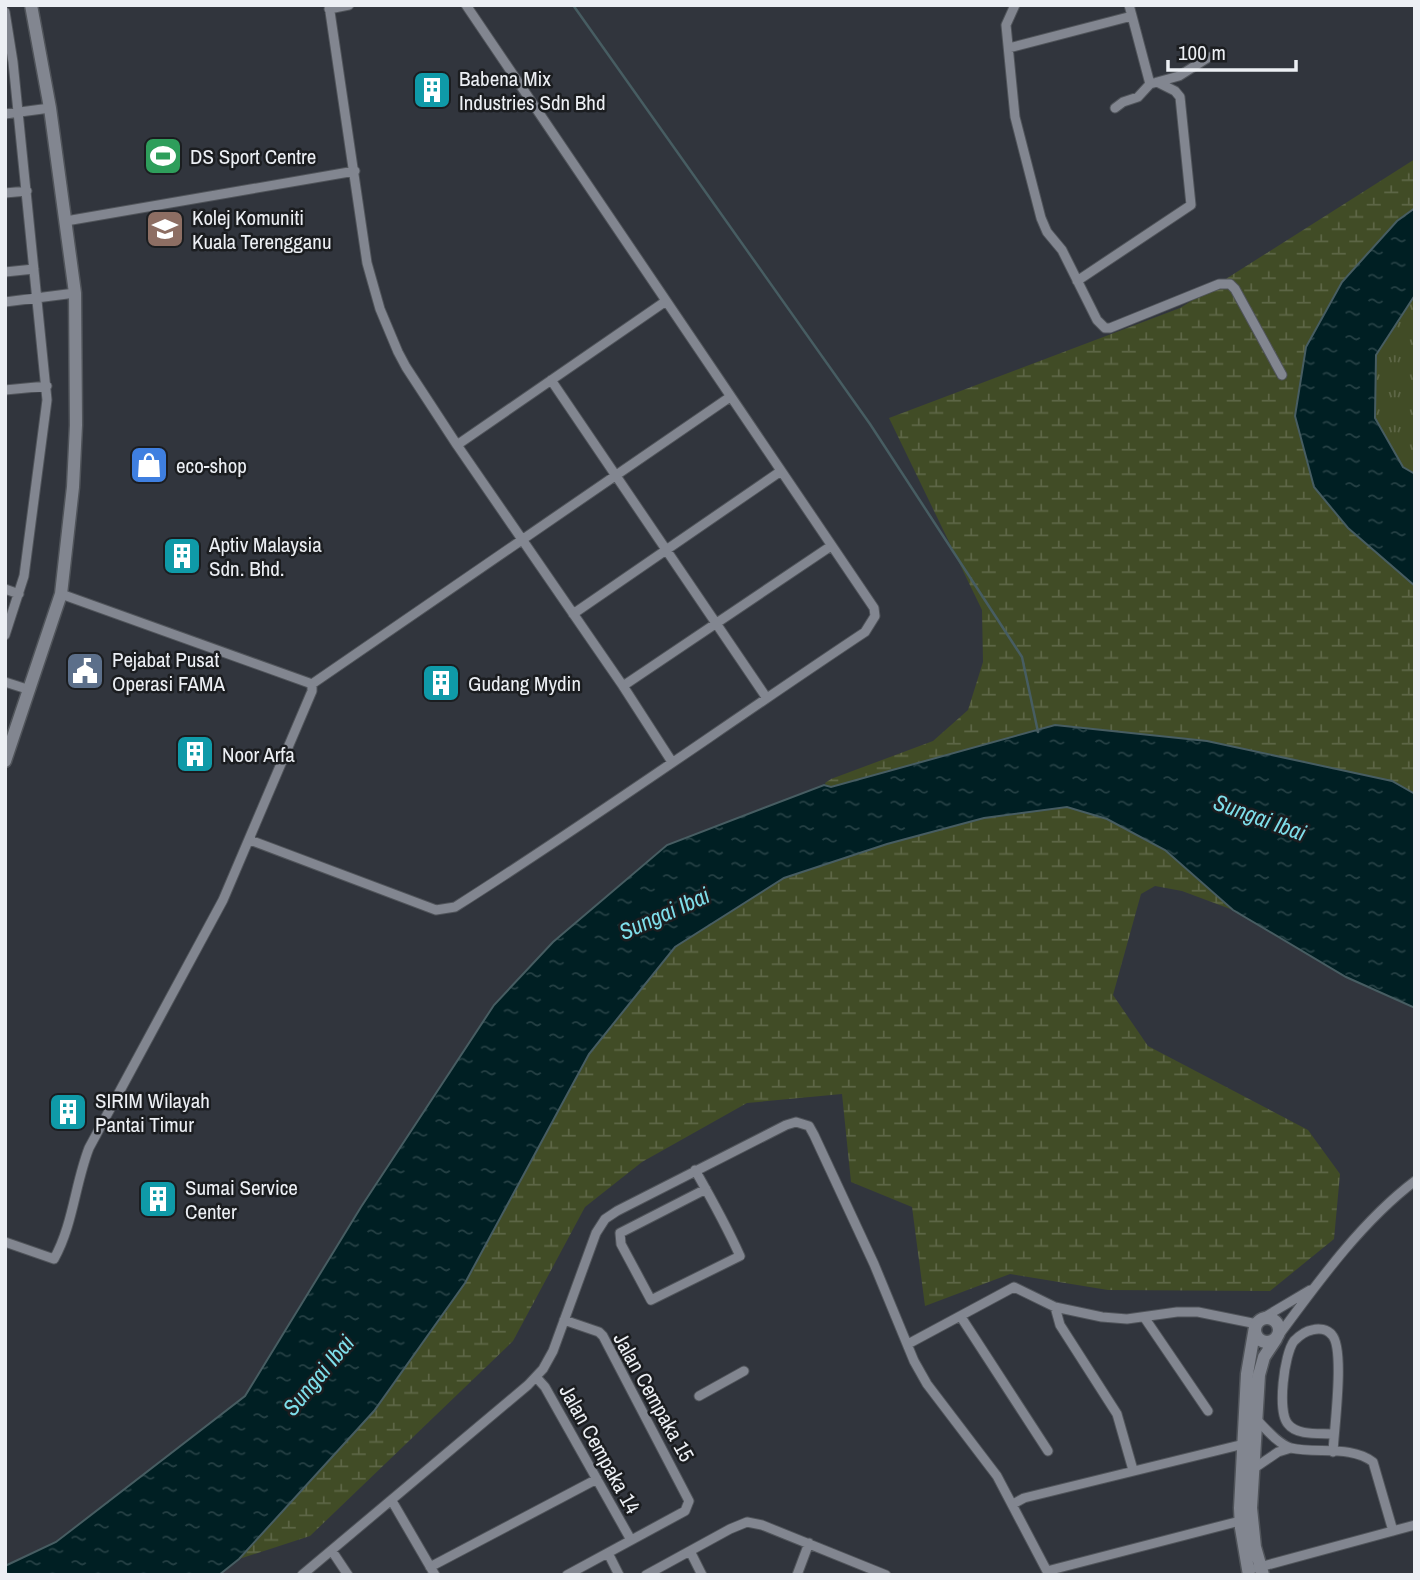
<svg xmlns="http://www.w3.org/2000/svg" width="1420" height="1580" viewBox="0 0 1420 1580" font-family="'Archivo Narrow',sans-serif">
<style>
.grass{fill:url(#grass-tufts)}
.wetland{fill:url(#wetland-marsh)}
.water{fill:url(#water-ripples);stroke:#475d62;stroke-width:2}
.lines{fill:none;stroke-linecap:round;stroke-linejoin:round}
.stream{stroke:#475d62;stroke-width:2.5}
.minor-casing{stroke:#50545a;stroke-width:11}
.tertiary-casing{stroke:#50545a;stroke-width:15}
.minor{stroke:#828690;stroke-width:9}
.tertiary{stroke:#828690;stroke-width:12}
.labels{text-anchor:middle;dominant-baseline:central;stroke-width:5;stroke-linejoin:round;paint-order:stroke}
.poi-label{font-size:21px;fill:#eceff4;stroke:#1b1d20;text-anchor:start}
.street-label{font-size:21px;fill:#eceff4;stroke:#1b1d20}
.water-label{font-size:23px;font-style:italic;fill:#7edeea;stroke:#1b1d20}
</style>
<defs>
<pattern id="grass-tufts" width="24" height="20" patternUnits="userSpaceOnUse" patternTransform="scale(1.75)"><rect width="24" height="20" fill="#414c26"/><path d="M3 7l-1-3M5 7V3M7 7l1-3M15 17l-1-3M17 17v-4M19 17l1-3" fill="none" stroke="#5d6646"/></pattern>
<pattern id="wetland-marsh" width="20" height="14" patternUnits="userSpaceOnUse" patternTransform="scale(1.75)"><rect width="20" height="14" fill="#414c26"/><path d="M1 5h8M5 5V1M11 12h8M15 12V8" fill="none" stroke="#5d6646"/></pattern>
<pattern id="water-ripples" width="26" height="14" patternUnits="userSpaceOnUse" patternTransform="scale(1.75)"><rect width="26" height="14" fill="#001f23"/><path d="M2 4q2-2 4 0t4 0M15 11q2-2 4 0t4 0" fill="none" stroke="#254044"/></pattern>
</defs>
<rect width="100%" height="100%" fill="#31353d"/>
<path class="grass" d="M 1415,295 L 1415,474 L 1403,467 L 1375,418 L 1376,355 Z"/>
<path class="wetland" d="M 1415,159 L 1415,208 L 1397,221 L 1342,282 L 1348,528 L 1415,586 L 1415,794 L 1392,781 L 1207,741 L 1055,725 L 831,787 L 826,786 L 825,783 L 831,779 L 933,741 L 968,710 L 983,662 L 982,610 L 889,418 L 1180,308 Z
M 1067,807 L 1107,819 L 1165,850 L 1233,910 L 1182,891 L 1155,886 L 1141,894 L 1113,995 L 1148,1046 L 1308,1130 L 1340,1174 L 1334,1239 L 1270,1291 L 1108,1290 L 1010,1274 L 925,1306 L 912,1207 L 851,1182 L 842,1094 L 747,1103 L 642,1162 L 585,1207 L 513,1341 L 310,1536 L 239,1559 L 374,1411 L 465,1283 L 589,1054 L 675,947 L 784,878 L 887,844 L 984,818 Z"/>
<path class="water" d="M 1415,208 L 1415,295 L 1376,355 L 1375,418 L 1403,467 L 1415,474 L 1415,586 L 1348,528 L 1314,487 L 1295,416 L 1306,347 L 1342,282 L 1397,221 Z
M 1055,725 L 1207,741 L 1392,781 L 1415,794 L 1415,1008 L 1346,977 L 1233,910 L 1165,850 L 1107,819 L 1067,807 L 984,818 L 887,844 L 784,878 L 675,947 L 589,1054 L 465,1283 L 374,1411 L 239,1559 L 219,1575 L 5,1575 L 5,1566 L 56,1542 L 245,1396 L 361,1207 L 494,1005 L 553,942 L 667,845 L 824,785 L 831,787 Z"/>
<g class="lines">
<path class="stream" d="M 573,5 L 870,424 L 1022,657 L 1038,732"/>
<defs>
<path id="minor" d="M 329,5 L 367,263 L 380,309 L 398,352 L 406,367 L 457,445 L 623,686 L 672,762
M 1015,5 L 1006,25 L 1015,117 L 1041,218 L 1047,232 L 1062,250 L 1097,320 L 1105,328 L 1110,328 L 1219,284 L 1230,284 L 1235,289 L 1282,375
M 329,9 L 349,5
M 5,12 L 13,62 L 47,400 L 24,576 L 5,635
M 1132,16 L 1150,84
M 1009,48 L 1132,16 L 1129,5
M 1115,108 L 1123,102 L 1138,97 L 1150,84 L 1179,76 L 1209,57
M 5,114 L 50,108
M 5,193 L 27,191
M 66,221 L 355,171
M 5,272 L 34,269
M 1077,281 L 1191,205 L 1180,97 L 1175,91 L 1157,82
M 5,302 L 75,293
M 551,380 L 766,697
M 5,390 L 47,386
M 457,445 L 666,301
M 5,589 L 19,594
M 61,594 L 312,684 L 730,397
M 573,614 L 781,471
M 5,682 L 30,690
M 623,686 L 831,546
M 250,840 L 436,910 L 455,907 C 594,819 728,723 865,632 L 875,616 L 874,608 L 466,5
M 695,1170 C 711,1198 727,1227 740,1256 L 651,1300 L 621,1244 L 620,1233 L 706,1189
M 5,1242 L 54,1259 C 73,1225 75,1184 89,1148 L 223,900 L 312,691 L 312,684
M 1055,1307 L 1060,1325 L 1117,1414 L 1133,1470
M 961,1317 L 1048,1451
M 1144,1317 L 1208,1411
M 1263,1318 L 1310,1290
M 564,1320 L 599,1332 L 603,1336 L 689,1501 L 685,1511 L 567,1575
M 1279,1335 C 1318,1282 1362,1221 1415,1181
M 908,1344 L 1014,1287 L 1055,1307 L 1102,1317 L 1127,1319 L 1177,1312 L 1198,1312 L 1257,1324
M 536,1377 L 545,1387 L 631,1540
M 699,1396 L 744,1371
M 1257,1420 C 1266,1429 1278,1444 1291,1448 C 1317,1454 1351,1445 1373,1462 L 1393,1531
M 1333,1452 C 1334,1429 1345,1349 1332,1335 C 1327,1329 1319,1328 1312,1330 C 1305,1331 1299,1336 1294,1341 C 1284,1354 1277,1412 1288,1424 C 1297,1436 1320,1433 1334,1434
M 1253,1469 L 1278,1452 L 1291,1448
M 392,1501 L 435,1575
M 1013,1504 L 1024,1498 L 1244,1444
M 332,1551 L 348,1575
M 690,1551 L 702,1575
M 608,1553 L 619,1575
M 430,1567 L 597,1479
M 1256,1568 L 1415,1525
M 1047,1571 L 1240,1521
M 302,1575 L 528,1385 L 543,1369 L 553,1351 L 596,1233 L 605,1219 L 617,1211 L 786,1125 L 796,1122 L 809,1126 L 814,1135 L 874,1264 L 914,1361 L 927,1384 L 997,1476 L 1049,1575
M 646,1575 L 730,1529 L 747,1522 L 762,1525 L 886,1575
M 797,1575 L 809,1543"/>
<path id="tertiary" d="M 5,761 L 61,594 L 73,487 L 76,425 L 75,293 L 50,108 L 31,5
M1255 1330a12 12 0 1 1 24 0a12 12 0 1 1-24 0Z
M 1249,1575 L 1241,1528 L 1240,1508 L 1247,1374 L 1255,1327
M 1263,1575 L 1255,1547 L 1251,1508 L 1259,1375 L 1264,1357 L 1276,1339"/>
</defs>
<use href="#minor" class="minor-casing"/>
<use href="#tertiary" class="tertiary-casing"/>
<use href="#minor" class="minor"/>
<use href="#tertiary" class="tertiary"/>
</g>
<defs>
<symbol id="building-square" viewBox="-11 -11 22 22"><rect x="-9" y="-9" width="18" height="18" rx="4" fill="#0f9aa8" stroke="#1b1d20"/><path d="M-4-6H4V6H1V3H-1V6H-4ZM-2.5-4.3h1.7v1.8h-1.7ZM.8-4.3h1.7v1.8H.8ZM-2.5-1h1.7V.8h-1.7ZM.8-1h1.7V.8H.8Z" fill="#fff"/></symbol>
<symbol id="stadium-square" viewBox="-11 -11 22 22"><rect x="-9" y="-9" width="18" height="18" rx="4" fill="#2e9e5b" stroke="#1b1d20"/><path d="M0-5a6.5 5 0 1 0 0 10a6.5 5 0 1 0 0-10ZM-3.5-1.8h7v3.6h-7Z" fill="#fff"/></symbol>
<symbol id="university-square" viewBox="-11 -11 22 22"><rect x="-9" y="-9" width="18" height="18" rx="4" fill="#8d6e63" stroke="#1b1d20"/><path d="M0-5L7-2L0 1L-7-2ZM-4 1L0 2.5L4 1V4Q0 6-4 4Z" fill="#fff"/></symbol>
<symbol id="shop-square" viewBox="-11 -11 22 22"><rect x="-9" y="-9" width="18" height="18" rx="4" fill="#3f7fe0" stroke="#1b1d20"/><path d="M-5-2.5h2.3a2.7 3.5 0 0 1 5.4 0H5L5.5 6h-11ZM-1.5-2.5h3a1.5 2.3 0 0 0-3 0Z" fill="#fff"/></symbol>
<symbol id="civic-square" viewBox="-11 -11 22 22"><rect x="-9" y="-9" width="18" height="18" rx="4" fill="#5c6f8a" stroke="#1b1d20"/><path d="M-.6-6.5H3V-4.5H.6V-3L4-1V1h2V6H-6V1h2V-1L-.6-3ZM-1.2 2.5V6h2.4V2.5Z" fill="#fff"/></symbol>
</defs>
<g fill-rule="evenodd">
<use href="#building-square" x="410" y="68" width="44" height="44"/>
<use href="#stadium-square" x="141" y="134" width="44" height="44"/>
<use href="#university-square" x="143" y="207" width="44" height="44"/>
<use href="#shop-square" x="127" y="443" width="44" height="44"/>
<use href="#building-square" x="160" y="534" width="44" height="44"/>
<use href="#civic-square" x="63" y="649" width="44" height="44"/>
<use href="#building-square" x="419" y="661" width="44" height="44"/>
<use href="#building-square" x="173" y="732" width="44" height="44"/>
<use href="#building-square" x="46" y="1090" width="44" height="44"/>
<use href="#building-square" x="136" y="1177" width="44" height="44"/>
</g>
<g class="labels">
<g class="poi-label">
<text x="459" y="78">Babena Mix<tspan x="459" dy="24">Industries Sdn Bhd</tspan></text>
<text x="190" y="156">DS Sport Centre</text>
<text x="192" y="217">Kolej Komuniti<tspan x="192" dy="24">Kuala Terengganu</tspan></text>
<text x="176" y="465">eco-shop</text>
<text x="209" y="544">Aptiv Malaysia<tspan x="209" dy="24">Sdn. Bhd.</tspan></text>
<text x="112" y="659">Pejabat Pusat<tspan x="112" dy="24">Operasi FAMA</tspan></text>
<text x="468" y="683">Gudang Mydin</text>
<text x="222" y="754">Noor Arfa</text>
<text x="95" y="1100">SIRIM Wilayah<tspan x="95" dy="24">Pantai Timur</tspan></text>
<text x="185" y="1187">Sumai Service<tspan x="185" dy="24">Center</tspan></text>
</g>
<g class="street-label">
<text transform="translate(654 1397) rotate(61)">Jalan Cempaka 15</text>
<text transform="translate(600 1449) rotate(61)">Jalan Cempaka 14</text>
</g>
<g class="water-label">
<text transform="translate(1260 817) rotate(20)">Sungai Ibai</text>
<text transform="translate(664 913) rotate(-24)">Sungai Ibai</text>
<text transform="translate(318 1375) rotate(-50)">Sungai Ibai</text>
</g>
</g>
<rect width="1420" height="1580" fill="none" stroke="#eceff4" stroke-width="14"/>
<path d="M1168 60v10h128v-10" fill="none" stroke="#eceff4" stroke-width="3.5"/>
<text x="1178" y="60" font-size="21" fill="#eceff4" stroke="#1b1d20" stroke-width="5" paint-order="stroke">100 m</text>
</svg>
